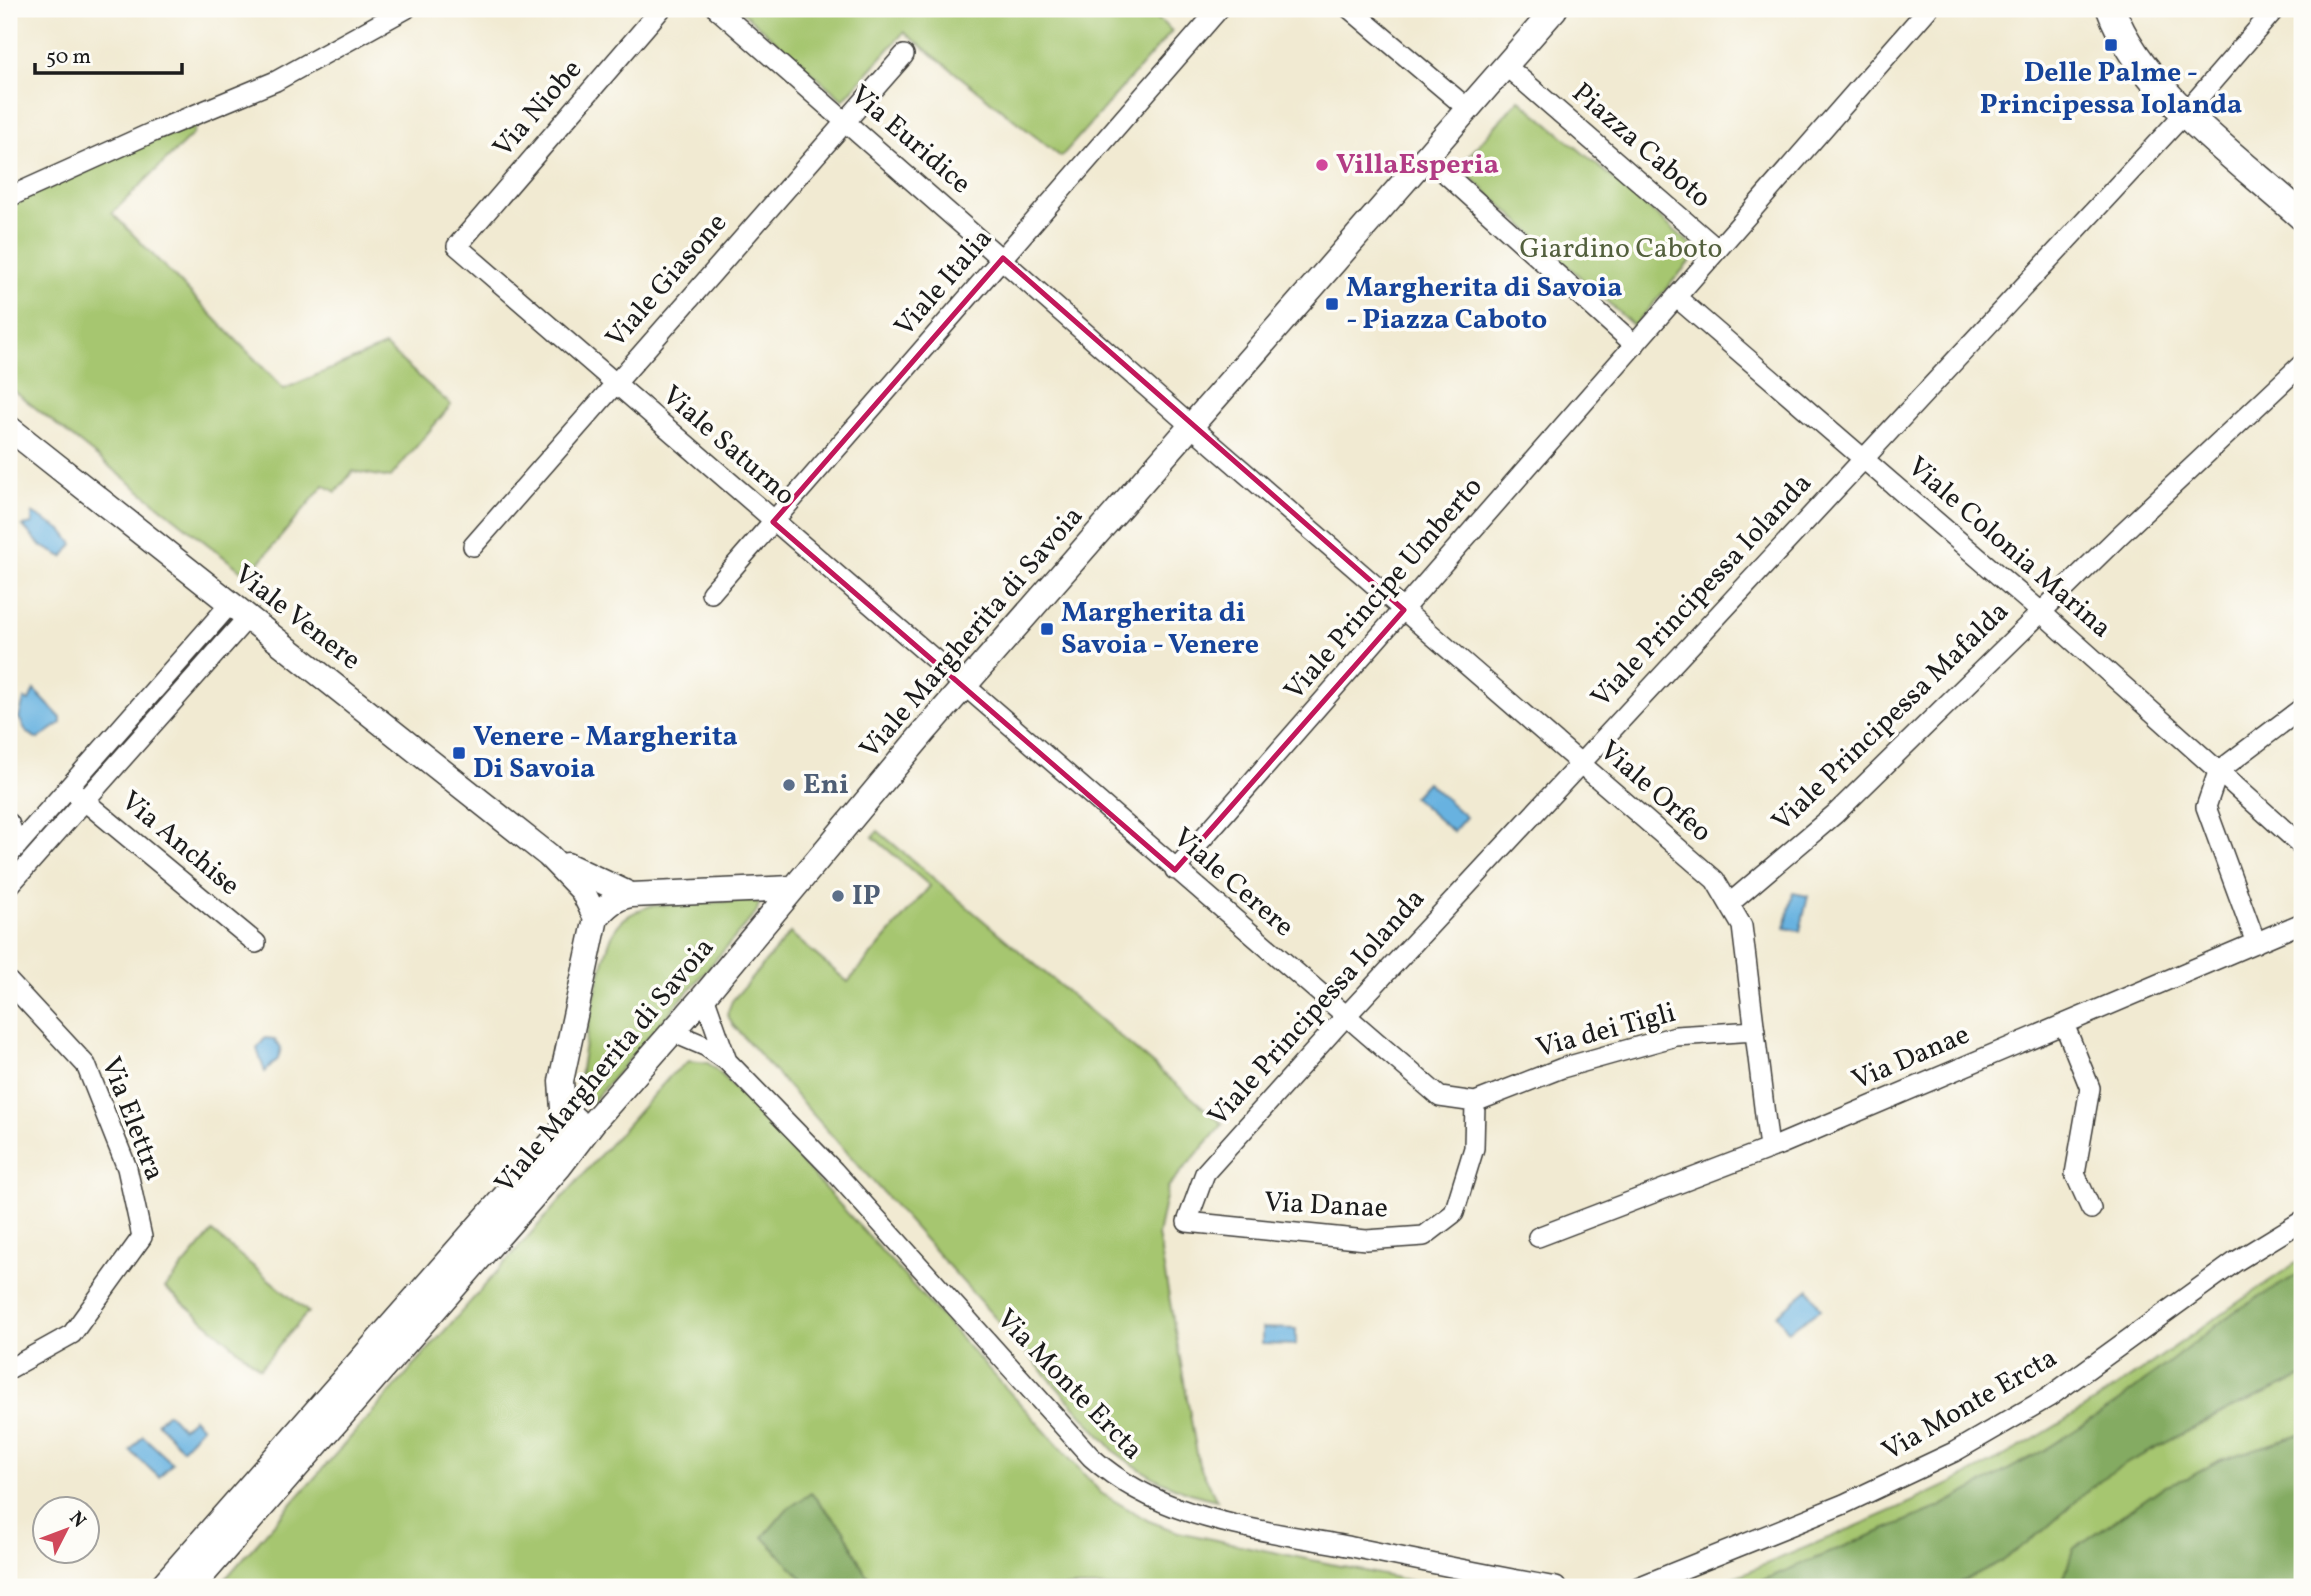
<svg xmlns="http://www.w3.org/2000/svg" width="2311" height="1596" viewBox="0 0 2311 1596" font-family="Vollkorn,serif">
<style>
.green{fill:#a6c66f;stroke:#617146;stroke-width:2}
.forest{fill:#84ab62;stroke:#50643f;stroke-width:2}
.water{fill:#68b2e0;stroke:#42677e;stroke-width:2}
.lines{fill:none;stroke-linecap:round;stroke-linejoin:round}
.minor-casing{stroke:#3c3b37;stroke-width:22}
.tertiary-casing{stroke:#3c3b37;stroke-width:27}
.secondary-casing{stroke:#3c3b37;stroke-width:31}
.minor{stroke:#fff;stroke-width:19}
.tertiary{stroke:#fff;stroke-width:24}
.secondary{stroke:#fff;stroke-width:28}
.marked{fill:none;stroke:#c2185b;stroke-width:5;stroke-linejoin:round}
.transit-dot{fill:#1a4fb4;stroke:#fdfcf7;stroke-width:2.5}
.hotel-dot{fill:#d1479c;stroke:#fdfcf7;stroke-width:2.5}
.service-dot{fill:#5c6f8a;stroke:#fdfcf7;stroke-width:2.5}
.labels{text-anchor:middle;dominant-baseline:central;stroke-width:7;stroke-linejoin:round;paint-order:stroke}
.transit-label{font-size:28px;font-weight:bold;fill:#164399;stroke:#fdfcf7;text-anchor:start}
.street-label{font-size:28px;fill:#1c1c1c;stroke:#fdfcf7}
.hotel-label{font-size:28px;font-weight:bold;fill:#b23c85;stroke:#fdfcf7;text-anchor:start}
.park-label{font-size:28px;fill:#53603d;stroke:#fdfcf7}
.service-label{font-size:28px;font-weight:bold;fill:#4e5e75;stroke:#fdfcf7;text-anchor:start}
</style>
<rect width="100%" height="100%" fill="#fdfcf7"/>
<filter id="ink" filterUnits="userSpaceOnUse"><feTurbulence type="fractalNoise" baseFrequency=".0143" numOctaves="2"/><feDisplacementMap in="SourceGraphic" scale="14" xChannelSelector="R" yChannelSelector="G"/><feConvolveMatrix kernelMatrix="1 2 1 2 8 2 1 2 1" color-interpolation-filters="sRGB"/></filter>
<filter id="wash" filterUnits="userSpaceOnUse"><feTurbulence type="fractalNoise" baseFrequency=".00686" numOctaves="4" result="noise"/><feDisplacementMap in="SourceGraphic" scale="28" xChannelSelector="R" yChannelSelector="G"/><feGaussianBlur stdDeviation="1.57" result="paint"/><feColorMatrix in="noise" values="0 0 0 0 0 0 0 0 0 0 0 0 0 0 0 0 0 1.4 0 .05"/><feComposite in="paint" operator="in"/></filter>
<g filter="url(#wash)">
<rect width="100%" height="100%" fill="#f1ead2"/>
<path class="green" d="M 739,9 L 1147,9 L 1172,31 L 1061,157 L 904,32 L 843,100 Z
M 1519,99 L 1699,251 L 1634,326 L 1459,167 Z
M 190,123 L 196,124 L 193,134 L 112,213 L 284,389 L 385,346 L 451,405 L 390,478 L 353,471 L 336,492 L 324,485 L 248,576 L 9,387 L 9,205 Z
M 878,831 L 1223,1124 L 1168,1187 L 1158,1235 L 1199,1465 L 1217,1500 C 1177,1492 1147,1476 1115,1452 L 733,1025 L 727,1014 L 732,1001 L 790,933 L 848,982 L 930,886 L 873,837 Z
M 755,900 L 759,904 L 756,913 L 593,1101 L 589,1104 L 580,1100 C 575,1078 602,951 615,930 C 622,916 637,911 650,906 Z
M 689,1061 L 708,1063 L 724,1077 L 1101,1493 L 1149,1521 L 1178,1532 L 1440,1587 L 218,1587 L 671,1075 Z
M 212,1232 L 308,1312 L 260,1368 L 165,1288 Z
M 2302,1259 L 2302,1587 L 1711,1587 C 1819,1541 1932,1499 2034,1439 C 2128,1385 2211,1318 2302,1259 Z"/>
<path class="forest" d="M 2302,1272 L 2302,1377 L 2230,1409 L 2131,1461 L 2100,1480 L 2043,1531 L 2000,1562 L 1951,1587 L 1746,1587 L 1937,1508 L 2043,1451 L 2114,1405 L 2234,1312 Z
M 2302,1434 L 2302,1587 L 2054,1587 L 2063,1581 L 2073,1549 L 2166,1485 L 2188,1478 L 2220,1460 Z
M 811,1493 L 844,1530 L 865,1573 L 879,1587 L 810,1587 L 763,1537 L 786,1510 Z"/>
<path class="water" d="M 32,513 L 63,531 L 73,544 L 63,557 L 41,546 L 23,526 L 32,524 Z
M 34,690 L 61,718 L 61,723 L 38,739 L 27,733 L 19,718 L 24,699 L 29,701 Z
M 1427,782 L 1466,817 L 1453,832 L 1413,797 Z
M 1793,893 L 1808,896 L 1800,931 L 1785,928 Z
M 265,1038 L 274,1039 L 281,1048 L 278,1059 L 265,1072 L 257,1049 Z
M 1809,1289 L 1821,1309 L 1788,1331 L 1777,1315 Z
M 1262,1328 L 1296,1329 L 1296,1345 L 1262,1344 Z
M 168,1413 L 182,1428 L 193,1418 L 202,1427 L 182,1449 L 157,1422 Z
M 143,1436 L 172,1463 L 159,1477 L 130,1451 Z"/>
</g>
<g filter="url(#ink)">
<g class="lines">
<defs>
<path id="minor" d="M 661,9 L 457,246 L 1440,1097 L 1475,1102
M 717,9 L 1191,426 L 1715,880 L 1742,926 L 1769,1148
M 1350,9 L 1468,109
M 1506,66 L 1717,249
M 1426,156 L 1635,345
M 9,197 L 153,132 L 276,81 L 406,9
M 1676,297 L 2041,612 L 2302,846
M 473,546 L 904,55
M 711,593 L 1219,9
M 75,793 L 256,943
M 9,823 L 18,845
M 9,855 L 230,604
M 1175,870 L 1928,9
M 9,886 L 248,617
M 1729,904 L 1835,814 L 2119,536 L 2302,364
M 2256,943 L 2206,807 L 2217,775 L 2228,764 L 2302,708
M 9,982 L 86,1065 L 127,1168 L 142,1237 L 72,1334 L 9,1369
M 704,996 L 727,1061
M 2064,1024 L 2090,1088 L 2075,1174 L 2091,1209
M 672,1032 L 705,1046 L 727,1061 L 834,1171 L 1091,1457 C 1163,1522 1260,1529 1352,1547 C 1420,1561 1488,1575 1556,1587
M 1475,1102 L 1474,1148 L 1454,1213 L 1424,1236 L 1366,1240 L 1187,1222 L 1205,1173 L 1345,1017 L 2186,112 L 2275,9
M 1475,1102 L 1562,1068 L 1676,1036 L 1755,1031
M 1538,1237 L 1779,1145 L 2302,923
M 1638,1587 L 1844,1504 L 1954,1452 L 2049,1397 L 2235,1262 L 2302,1221"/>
<path id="tertiary" d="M 9,428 L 548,855 L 582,890 L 596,918
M 567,865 L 631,895
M 578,1122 L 563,1109 L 561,1081 L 596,918 C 606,906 616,897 631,895 L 792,888
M 161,1587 L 556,1138 L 566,1124 L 566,1115
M 192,1587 L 560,1166 L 595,1120 L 704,996 L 924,732 L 1555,9"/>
<path id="secondary" d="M 2111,9 C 2140,90 2239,159 2302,216"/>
</defs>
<use href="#minor" class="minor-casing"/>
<use href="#tertiary" class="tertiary-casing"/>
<use href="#secondary" class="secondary-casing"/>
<use href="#minor" class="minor"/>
<use href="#tertiary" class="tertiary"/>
<use href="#secondary" class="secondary"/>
</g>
</g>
<path class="marked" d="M 1003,258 L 1404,610 L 1175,870 L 773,522 Z"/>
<g class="transit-dot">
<rect x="2104" y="38" width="14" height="14" rx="3.5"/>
<rect x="1325" y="297" width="14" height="14" rx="3.5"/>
<rect x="1040" y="622" width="14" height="14" rx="3.5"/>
<rect x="452" y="746" width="14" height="14" rx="3.5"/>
</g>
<circle class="hotel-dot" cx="1322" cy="165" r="7"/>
<g class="service-dot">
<circle cx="789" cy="785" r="7"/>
<circle cx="838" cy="896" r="7"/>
</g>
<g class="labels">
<g class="transit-label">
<text x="2111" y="73" text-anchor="middle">Delle Palme -<tspan x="2111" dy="32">Principessa Iolanda</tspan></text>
<text x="1346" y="288">Margherita di Savoia<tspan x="1346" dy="32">- Piazza Caboto</tspan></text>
<text x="1061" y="613">Margherita di<tspan x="1061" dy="32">Savoia - Venere</tspan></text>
<text x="473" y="737">Venere - Margherita<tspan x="473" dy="32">Di Savoia</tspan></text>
</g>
<g class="street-label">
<text transform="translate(538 109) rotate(-49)">Via Niobe</text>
<text transform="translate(910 140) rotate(41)">Via Euridice</text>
<text transform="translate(1641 146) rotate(41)">Piazza Caboto</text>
<text transform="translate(667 281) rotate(-49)">Viale Giasone</text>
<text transform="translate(944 283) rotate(-49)">Viale Italia</text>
<text transform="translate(728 446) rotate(41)">Viale Saturno</text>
<text transform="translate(2009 548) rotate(41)">Viale Colonia Marina</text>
<text transform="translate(1384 589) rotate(-49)">Viale Principe Umberto</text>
<text transform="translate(1702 591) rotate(-47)">Viale Principessa Iolanda</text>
<text transform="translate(297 618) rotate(38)">Viale Venere</text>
<text transform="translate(972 633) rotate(-49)">Viale Margherita di Savoia</text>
<text transform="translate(1891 717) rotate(-44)">Viale Principessa Mafalda</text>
<text transform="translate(1655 792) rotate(41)">Viale Orfeo</text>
<text transform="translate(180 844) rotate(40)">Via Anchise</text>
<text transform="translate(1233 883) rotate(41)">Viale Cerere</text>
<text transform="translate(1317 1008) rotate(-48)">Viale Principessa Iolanda</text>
<text transform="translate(1606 1031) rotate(-15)">Via dei Tigli</text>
<text transform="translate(1911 1058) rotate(-23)">Via Danae</text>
<text transform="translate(605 1066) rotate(-50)">Viale Margherita di Savoia</text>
<text transform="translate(132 1119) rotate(69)">Via Elettra</text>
<text transform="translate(1326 1206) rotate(3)">Via Danae</text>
<text transform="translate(1069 1385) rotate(46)">Via Monte Ercta</text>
<text transform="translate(1970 1405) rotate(-30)">Via Monte Ercta</text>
</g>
<g class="hotel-label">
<text x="1336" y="165">VillaEsperia</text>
</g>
<g class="park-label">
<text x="1621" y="249">Giardino Caboto</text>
</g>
<g class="service-label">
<text x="803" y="785">Eni</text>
<text x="852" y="896">IP</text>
</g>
</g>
<rect width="2311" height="1596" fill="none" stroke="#fdfcf7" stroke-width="35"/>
<g transform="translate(66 1530) rotate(48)"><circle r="33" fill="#fdfcf7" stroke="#a3a29f" stroke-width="2"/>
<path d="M0-5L12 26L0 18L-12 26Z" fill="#d1495b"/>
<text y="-10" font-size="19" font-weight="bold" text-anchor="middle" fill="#1c1c1c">N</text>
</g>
<path d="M35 63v10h147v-10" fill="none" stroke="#1c1c1c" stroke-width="3.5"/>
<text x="46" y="63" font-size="21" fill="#1c1c1c" stroke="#fdfcf7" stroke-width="5" paint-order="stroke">50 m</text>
</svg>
